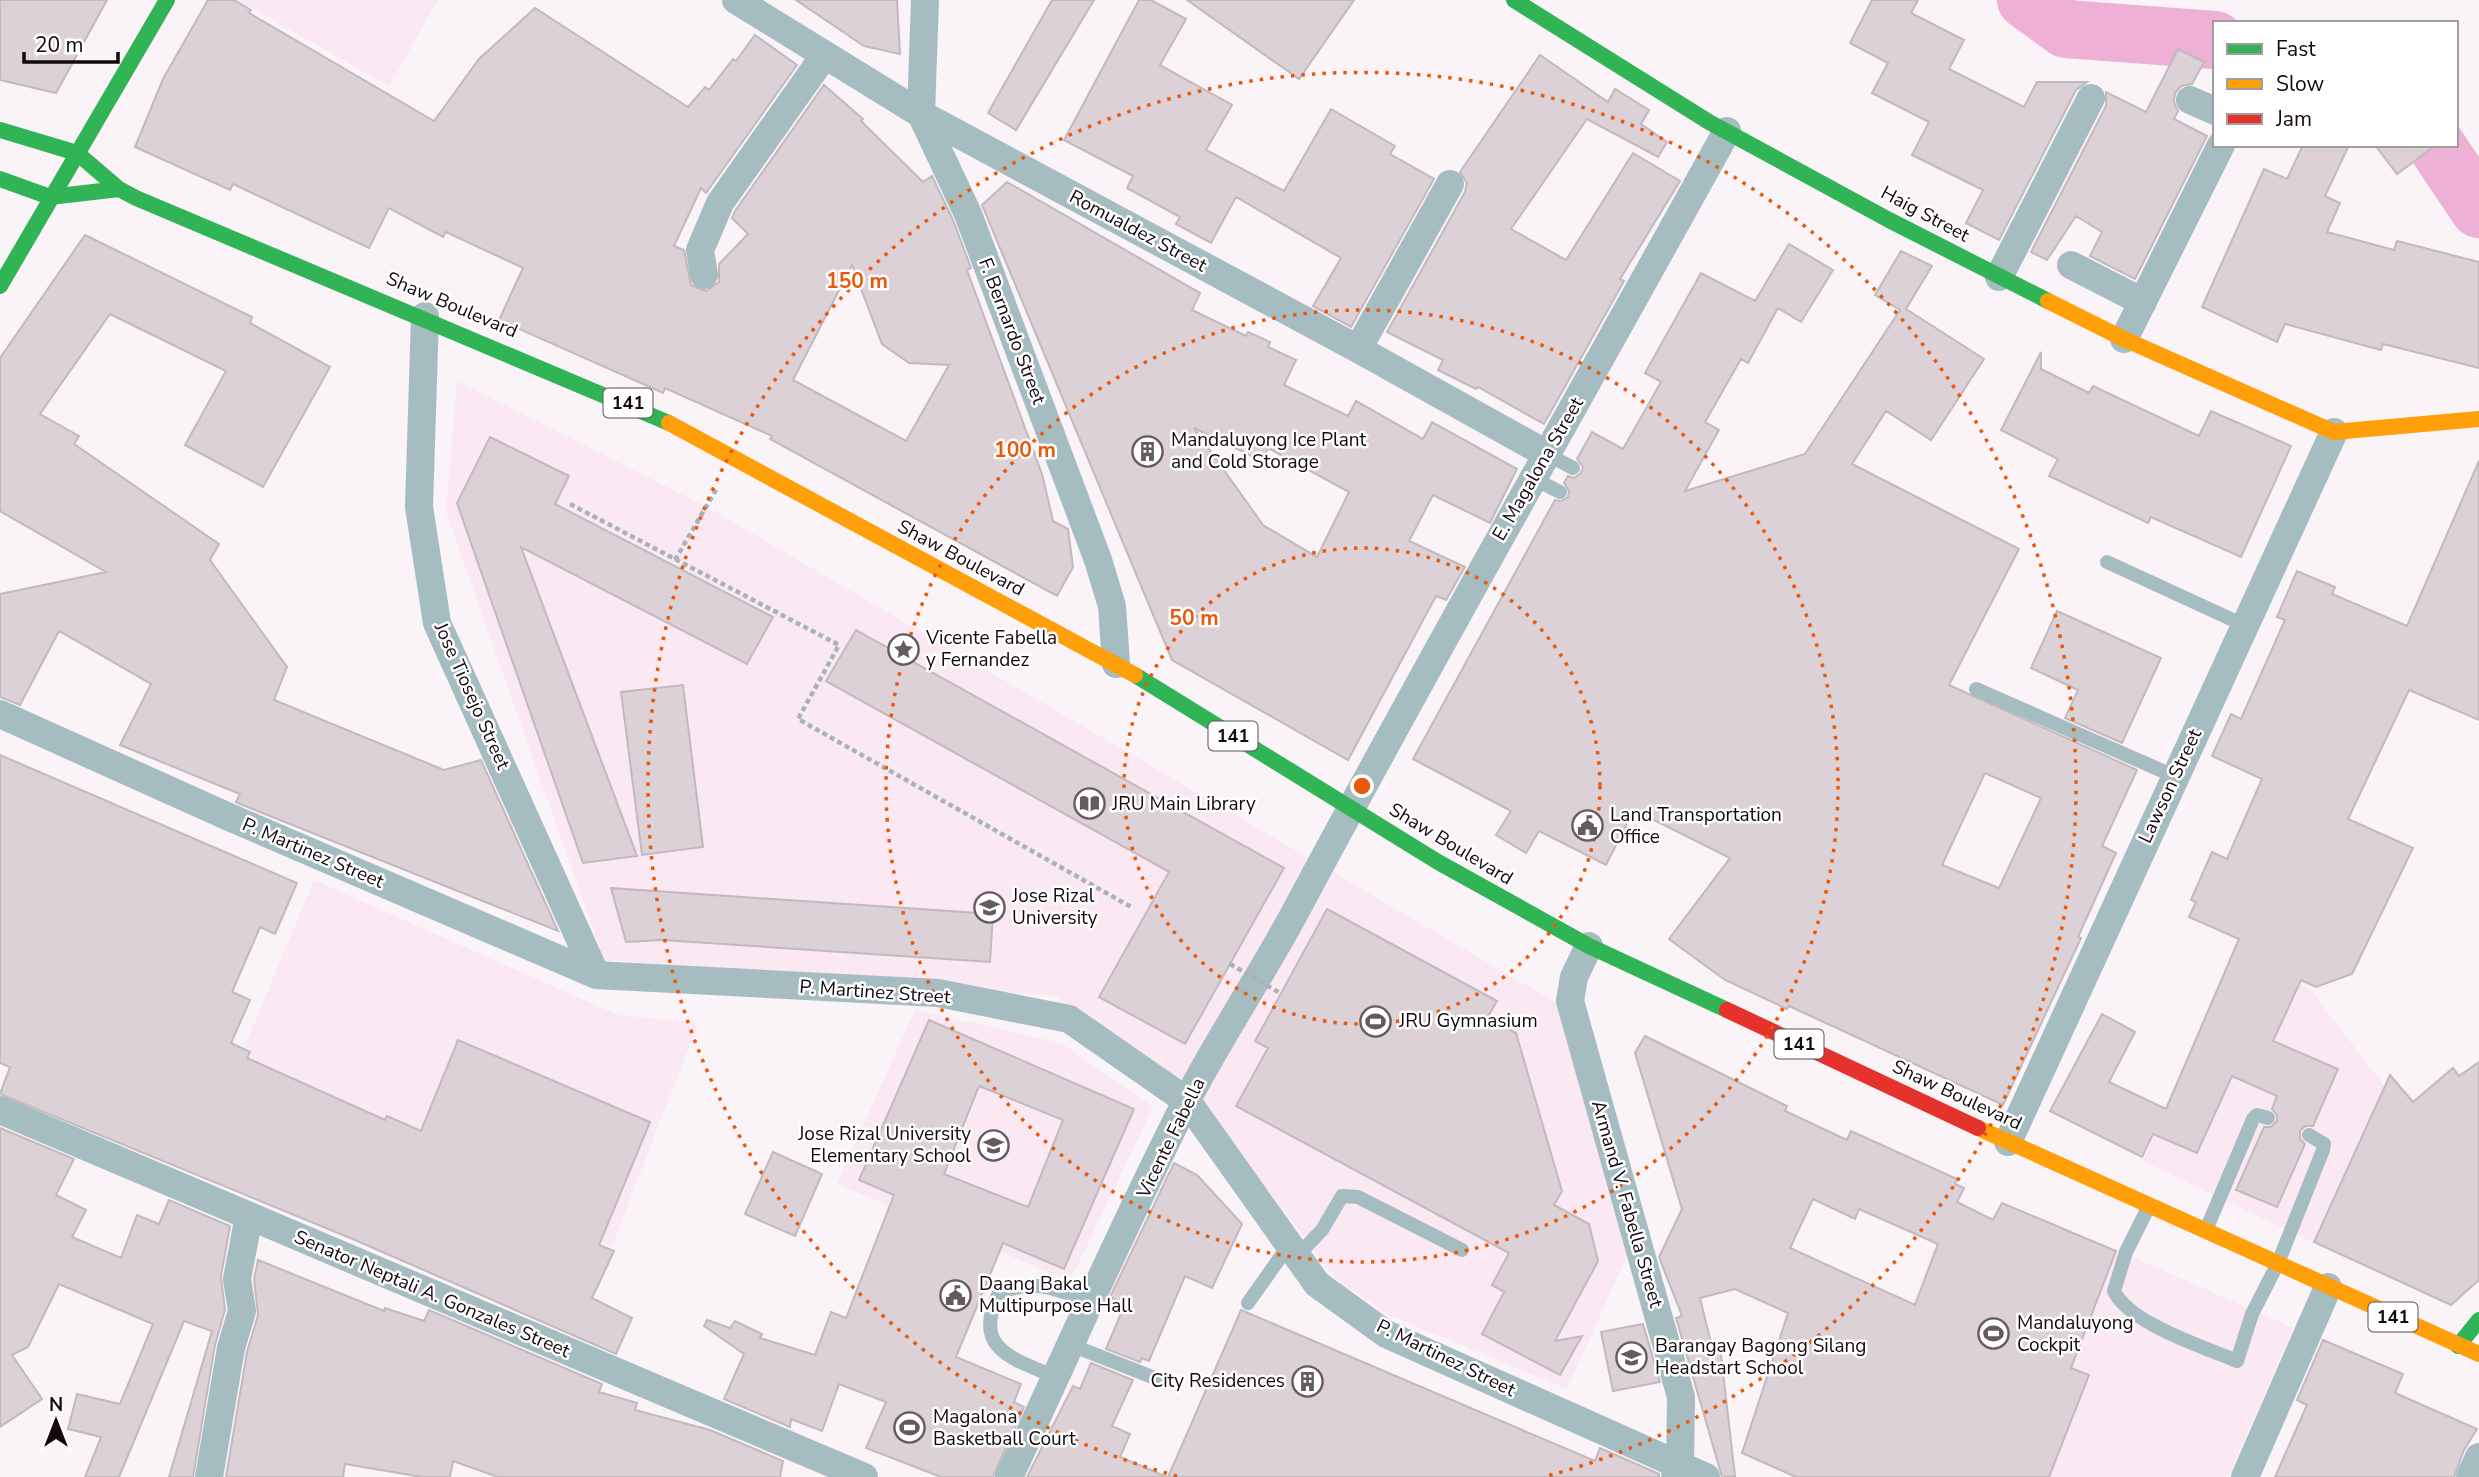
<svg xmlns="http://www.w3.org/2000/svg" width="2479" height="1477" viewBox="0 0 2479 1477" font-family="'Nunito Sans',sans-serif">
<style>
.built{fill:#fae9f2}
.lines{fill:none;stroke-linecap:round;stroke-linejoin:round}
.river{stroke:#eeb0d5;stroke-width:58}
.building{fill:#dbd1d6;stroke:#c2b9be;stroke-width:2;fill-rule:evenodd}
.path{stroke:#a8b3b8;stroke-width:4.5;stroke-dasharray:5 3.5;stroke-linecap:butt}
.lane{stroke:#a5bcc1;stroke-width:14}
.street{stroke:#a5bcc1;stroke-width:28}
.fast{stroke:#30b455;stroke-width:16}
.slow{stroke:#ff9f0a;stroke-width:16}
.jam{stroke:#e5322d;stroke-width:16}
.path-bridge{stroke:#a8b3b8;stroke-width:4.5;stroke-dasharray:5 3.5;stroke-linecap:butt}
.ring{fill:none;stroke:#e8590c;stroke-width:3.5;stroke-dasharray:3.5 7}
.labels{text-anchor:middle;dominant-baseline:central;stroke-width:5;stroke-linejoin:round;paint-order:stroke}
.shield{fill:#fff;stroke:#5a5256;stroke-width:2}
.shield-label{font-size:18px;font-weight:bold;fill:#13080e}
.street-label{font-size:19px;fill:#13080e;stroke:#fff}
.poi-label{font-size:19px;fill:#13080e;stroke:#fff;text-anchor:start}
.centre{fill:#e8590c;stroke:#fff;stroke-width:3.5}
.ring-label{font-size:21px;text-anchor:middle;font-weight:bold;fill:#e8590c;stroke:#fff;stroke-width:5;stroke-linejoin:round;paint-order:stroke}
</style>
<rect width="100%" height="100%" fill="#faf3f7"/>
<path class="built" d="M 237,0 L 438,0 L 389,86 Z
M 457,381 L 707,507 L 1557,1003 L 1629,1251 L 1567,1389 L 1391,1316 L 1337,1280 L 1199,1100 L 1055,996 L 604,960 L 446,512 Z
M 314,880 L 618,1015 L 698,1023 L 612,1246 L 245,1091 L 244,1048 Z
M 2237,951 L 2311,990 L 2384,1086 L 2312,1242 L 2143,1161 Z
M 915,1010 L 1061,1043 L 1153,1107 L 1070,1281 L 837,1184 Z
M 2090,1238 L 2293,1328 L 2228,1477 L 1848,1477 L 1933,1249 L 2065,1297 Z"/>
<g class="lines">
<path class="river" d="M 2026,0 L 2066,29 L 2215,40
M 2436,145 L 2479,209"/>
</g>
<path class="building" d="M 0,0 L 107,0 L 56,93 L 0,80 Z
M 208,0 L 234,0 L 251,10 L 249,13 L 434,121 L 479,59 L 535,8 L 688,107 L 705,87 L 709,90 L 733,59 L 736,61 L 755,35 L 797,65 L 706,193 L 701,188 L 674,246 L 684,250 L 691,285 L 706,291 L 719,282 L 719,264 L 748,234 L 732,218 L 735,211 L 824,85 L 863,119 L 861,121 L 923,182 L 932,176 L 953,220 L 971,268 L 967,270 L 1042,474 L 1053,521 L 1068,529 L 1073,567 L 1057,596 L 770,439 L 772,436 L 665,388 L 663,393 L 499,320 L 523,268 L 446,232 L 443,237 L 389,208 L 369,248 L 233,184 L 230,190 L 135,147 L 163,79 ZM 852,265 L 882,344 L 909,363 L 949,365 L 906,441 L 793,380 Z
M 796,0 L 897,0 L 900,54 L 864,46 Z
M 1052,0 L 1094,0 L 1016,130 L 988,113 Z
M 1139,0 L 1151,0 L 1186,19 L 1160,65 L 1232,105 L 1206,150 L 1284,191 L 1331,109 L 1395,146 L 1390,154 L 1434,179 L 1351,327 L 1313,306 L 1341,258 L 1236,197 L 1211,243 L 1176,224 L 1180,217 L 1127,188 L 1133,176 L 1064,140 Z
M 1187,0 L 1354,0 L 1299,79 Z
M 1872,0 L 1918,0 L 1911,13 L 1964,40 L 1949,69 L 2024,107 L 2037,82 L 2087,82 L 2076,90 L 1999,240 L 1966,223 L 1983,190 L 1912,155 L 1929,122 L 1872,93 L 1888,63 L 1850,43 Z
M 2178,49 L 2204,62 L 2192,84 L 2181,86 L 2175,93 L 2174,102 L 2178,111 L 2174,119 L 2207,136 L 2135,279 L 2090,256 L 2102,232 L 2076,216 L 2047,260 L 2031,252 L 2106,106 L 2106,92 L 2146,112 Z
M 1540,55 L 1608,102 L 1615,89 L 1649,110 L 1641,124 L 1667,142 L 1658,157 L 1587,119 L 1511,229 L 1566,260 L 1633,153 L 1680,181 L 1620,279 L 1624,281 L 1544,424 L 1478,387 L 1476,389 L 1438,370 L 1443,360 L 1387,332 L 1465,192 L 1467,183 L 1460,172 Z
M 2303,145 L 2349,145 L 2325,196 L 2340,203 L 2327,232 L 2394,250 L 2397,241 L 2479,262 L 2479,368 L 2383,344 L 2381,350 L 2285,324 L 2277,342 L 2202,307 L 2264,169 L 2287,179 Z
M 2375,145 L 2436,145 L 2397,174 Z
M 1007,182 L 1200,293 L 1192,310 L 1246,336 L 1248,332 L 1270,342 L 1268,347 L 1296,360 L 1284,385 L 1348,416 L 1356,401 L 1423,439 L 1432,422 L 1517,469 L 1490,523 L 1433,495 L 1409,541 L 1465,567 L 1446,600 L 1436,596 L 1348,760 L 1172,660 L 982,205 ZM 1194,428 L 1262,461 L 1268,448 L 1349,492 L 1317,557 L 1263,525 Z
M 85,235 L 252,317 L 250,323 L 330,367 L 263,487 L 185,445 L 226,371 L 110,314 L 40,414 L 79,436 L 74,444 L 219,544 L 210,560 L 287,667 L 274,700 L 444,770 L 481,760 L 558,931 L 240,804 L 236,802 L 240,794 L 120,745 L 151,684 L 59,631 L 20,705 L 0,697 L 0,594 L 106,572 L 0,511 L 0,358 Z
M 1789,244 L 1833,270 L 1801,322 L 1778,308 L 1748,363 L 1741,359 L 1705,422 L 1719,430 L 1685,491 L 1805,454 L 1900,310 L 1875,295 L 1901,251 L 1932,266 L 1906,309 L 1984,359 L 1931,440 L 1886,411 L 1852,464 L 2019,549 L 1949,685 L 2137,770 L 2102,846 L 2116,853 L 2078,937 L 2081,938 L 2003,1105 L 1789,1006 L 1787,1009 L 1725,980 L 1669,939 L 1730,858 L 1634,810 L 1606,865 L 1539,831 L 1526,853 L 1496,835 L 1511,811 L 1413,759 L 1555,500 L 1561,501 L 1568,497 L 1569,491 L 1564,483 L 1568,476 L 1574,478 L 1581,473 L 1583,467 L 1577,459 L 1592,432 L 1623,449 L 1661,382 L 1645,373 L 1701,273 L 1755,301 ZM 1985,773 L 2041,798 L 1999,888 L 1942,865 Z
M 2041,352 L 2041,369 L 2089,393 L 2093,386 L 2199,436 L 2211,411 L 2291,446 L 2241,557 L 2151,517 L 2148,523 L 2049,476 L 2058,459 L 2001,430 Z
M 490,437 L 569,476 L 555,504 L 773,617 L 747,664 L 521,547 L 637,856 L 583,863 L 457,503 Z
M 2479,461 L 2479,720 L 2409,690 L 2348,819 L 2413,848 L 2352,974 L 2316,987 L 2301,980 L 2273,1041 L 2338,1069 L 2313,1126 L 2305,1126 L 2300,1131 L 2300,1139 L 2305,1144 L 2277,1207 L 2236,1190 L 2264,1127 L 2271,1127 L 2277,1121 L 2277,1115 L 2272,1109 L 2277,1096 L 2232,1076 L 2197,1153 L 2153,1134 L 2142,1157 L 2050,1111 L 2102,1014 L 2135,1032 L 2109,1082 L 2166,1109 L 2239,939 L 2189,917 L 2196,902 L 2191,900 L 2212,852 L 2227,859 L 2262,779 L 2212,756 L 2231,714 L 2241,719 L 2285,620 L 2277,617 L 2297,571 L 2335,587 L 2332,594 L 2407,626 Z
M 2057,611 L 2161,658 L 2122,743 L 2065,718 L 2078,690 L 2031,668 Z
M 856,630 L 1284,868 L 1185,1044 L 1099,997 L 1169,872 L 826,681 Z
M 683,685 L 703,847 L 642,855 L 621,692 Z
M 0,755 L 297,883 L 275,934 L 260,927 L 232,992 L 250,1000 L 231,1043 L 250,1052 L 247,1058 L 385,1120 L 387,1116 L 421,1131 L 458,1040 L 650,1122 L 599,1245 L 614,1251 L 592,1298 L 632,1318 L 616,1354 L 355,1240 L 0,1094 L 10,1067 L 0,1063 Z
M 611,888 L 993,914 L 990,962 L 663,940 L 626,942 Z
M 1327,909 L 1497,1001 L 1487,1018 L 1516,1033 L 1562,1191 L 1554,1205 L 1589,1224 L 1598,1261 L 1555,1341 L 1582,1336 L 1560,1375 L 1482,1334 L 1504,1292 L 1492,1285 L 1509,1253 L 1236,1106 L 1268,1048 L 1255,1041 Z
M 929,1020 L 1134,1109 L 1064,1269 L 1003,1243 L 956,1357 L 1021,1384 L 1014,1402 L 1024,1407 L 993,1477 L 941,1477 L 866,1448 L 886,1402 L 839,1384 L 822,1431 L 791,1419 L 790,1427 L 724,1399 L 744,1354 L 704,1326 L 707,1320 L 730,1328 L 735,1321 L 762,1334 L 760,1338 L 815,1355 L 831,1312 L 846,1318 L 894,1195 L 859,1180 ZM 979,1086 L 1063,1120 L 1028,1207 L 944,1174 Z
M 1645,1036 L 1787,1106 L 1785,1111 L 1847,1140 L 1851,1131 L 1957,1179 L 1955,1184 L 1964,1188 L 1957,1202 L 1993,1220 L 2002,1203 L 2116,1251 L 2071,1368 L 2089,1375 L 2049,1477 L 1796,1477 L 1742,1453 L 1788,1313 L 1735,1289 L 1700,1298 L 1712,1347 L 1720,1346 L 1735,1476 L 1722,1477 L 1676,1318 L 1682,1316 L 1659,1257 L 1682,1209 L 1635,1053 ZM 1813,1199 L 1855,1219 L 1859,1209 L 1938,1244 L 1915,1305 L 1790,1248 Z
M 2479,1062 L 2479,1280 L 2451,1305 L 2314,1242 L 2390,1075 L 2413,1102 L 2453,1068 L 2459,1076 Z
M 0,1128 L 74,1159 L 56,1195 L 86,1210 L 72,1237 L 121,1258 L 137,1215 L 159,1224 L 169,1200 L 230,1226 L 221,1276 L 225,1310 L 215,1345 L 193,1477 L 169,1477 L 212,1331 L 184,1321 L 119,1477 L 85,1477 L 101,1437 L 68,1429 L 77,1394 L 120,1404 L 153,1324 L 59,1284 L 28,1347 L 12,1355 L 42,1399 L 0,1427 Z
M 773,1152 L 822,1174 L 795,1236 L 745,1214 Z
M 1174,1163 L 1197,1175 L 1242,1224 L 1212,1288 L 1185,1276 L 1149,1361 L 1142,1358 L 1140,1362 L 1106,1349 L 1125,1304 L 1110,1297 Z
M 258,1260 L 384,1311 L 385,1308 L 424,1321 L 429,1310 L 602,1384 L 599,1392 L 637,1403 L 635,1410 L 710,1430 L 783,1461 L 780,1477 L 498,1477 L 453,1461 L 450,1477 L 422,1477 L 345,1464 L 343,1477 L 226,1477 L 247,1352 L 258,1315 L 254,1279 Z
M 1241,1310 L 1595,1461 L 1600,1448 L 1659,1474 L 1659,1477 L 1168,1477 Z
M 1643,1324 L 1660,1382 L 1613,1391 L 1601,1332 Z
M 2323,1340 L 2403,1374 L 2395,1393 L 2477,1429 L 2464,1450 L 2454,1477 L 2275,1477 L 2307,1405 L 2297,1400 Z
M 1091,1363 L 1133,1380 L 1112,1426 L 1130,1434 L 1120,1457 L 1167,1477 L 1027,1477 L 1073,1386 L 1080,1389 Z"/>
<g class="lines">
<path class="path" d="M 570,504 L 839,645 L 798,719 L 1133,908
M 675,560 L 717,488"/>
<path class="lane" d="M 1545,453 L 1573,468
M 1530,480 L 1538,481 L 1560,492
M 2107,562 L 2244,625
M 1976,689 L 2174,776
M 2148,1208 L 2126,1252 L 2114,1291 C 2130,1324 2204,1347 2237,1361 L 2252,1314 L 2278,1263 L 2323,1150 L 2324,1144 L 2309,1135
M 2206,1230 L 2253,1119 L 2257,1115 L 2268,1118
M 1297,1256 L 1322,1230 L 1342,1196 L 1358,1197 L 1462,1250
M 1248,1303 L 1289,1245
M 1071,1345 L 1165,1382
M 1056,1377 C 1013,1359 971,1349 999,1293 C 1037,1278 1055,1289 1092,1302"/>
<path class="street" d="M 736,0 L 921,114 L 1358,349 L 1545,453
M 925,0 L 921,114 L 968,214 L 1098,560 L 1112,606 L 1116,664
M 2190,100 L 2215,111
M 2071,265 L 2143,302
M 704,275 L 700,250 L 720,203 L 824,56
M 1999,277 L 2091,98
M 425,316 L 419,507 L 437,623 L 596,975
M 2124,339 L 2221,145
M 1358,349 L 1450,184
M 0,714 L 229,817 L 596,975 L 938,993 L 1069,1019 L 1187,1101 L 1317,1284 L 1386,1334 L 1706,1477
M 1589,946 L 1574,977 L 1570,1001 L 1681,1397 L 1680,1466 L 1675,1477
M 0,1110 L 864,1477
M 2008,1142 L 2334,432
M 209,1477 L 231,1348 L 242,1311 L 237,1279 L 249,1216
M 1009,1477 C 1068,1352 1123,1225 1186,1102 C 1221,1034 1265,970 1300,903 C 1439,643 1585,388 1727,131
M 2245,1477 L 2328,1287
M 2470,1477 L 2479,1457"/>
<path class="fast" d="M 1514,0 L 1709,122 L 1889,220 L 2048,301
M 0,130 L 77,153 L 119,189 L 136,198 L 669,423
M 0,179 L 50,197 L 119,189
M 0,286 L 167,0
M 1135,675 L 1438,862 L 1589,946 L 1727,1010
M 2458,1346 L 2479,1320"/>
<path class="slow" d="M 2048,301 L 2124,339 L 2334,432 L 2479,419
M 669,423 L 1135,675
M 1978,1128 L 2479,1354"/>
<path class="jam" d="M 1727,1010 L 1978,1128"/>
<path class="path-bridge" d="M 1230,964 L 1280,993"/>
</g>
<g class="ring">
<circle cx="1362" cy="786" r="238"/>
<circle cx="1362" cy="786" r="476"/>
<path d="M1177 1476A714 714 0 1 1 1547 1476"/>
</g>
<defs>
<symbol id="building-ring" viewBox="-11 -11 22 22"><circle r="9.5" fill="#fff" stroke="#645a60" stroke-width="1.5"/><path d="M-4-6H4V6H1V3H-1V6H-4ZM-2.5-4.3h1.7v1.8h-1.7ZM.8-4.3h1.7v1.8H.8ZM-2.5-1h1.7V.8h-1.7ZM.8-1h1.7V.8H.8Z" fill="#645a60"/></symbol>
<symbol id="sight-ring" viewBox="-11 -11 22 22"><circle r="9.5" fill="#fff" stroke="#645a60" stroke-width="1.5"/><path d="M0-6L1.8-2.2L6-1.7L2.9 1.2L3.7 5.4L0 3.3L-3.7 5.4L-2.9 1.2L-6-1.7L-1.8-2.2Z" fill="#645a60"/></symbol>
<symbol id="library-ring" viewBox="-11 -11 22 22"><circle r="9.5" fill="#fff" stroke="#645a60" stroke-width="1.5"/><path d="M-6-4Q-3-5.5-.7-3.5V5Q-3 3-6 4ZM6-4Q3-5.5 .7-3.5V5Q3 3 6 4Z" fill="#645a60"/></symbol>
<symbol id="civic-ring" viewBox="-11 -11 22 22"><circle r="9.5" fill="#fff" stroke="#645a60" stroke-width="1.5"/><path d="M-.6-6.5H3V-4.5H.6V-3L4-1V1h2V6H-6V1h2V-1L-.6-3ZM-1.2 2.5V6h2.4V2.5Z" fill="#645a60"/></symbol>
<symbol id="university-ring" viewBox="-11 -11 22 22"><circle r="9.5" fill="#fff" stroke="#645a60" stroke-width="1.5"/><path d="M0-5L7-2L0 1L-7-2ZM-4 1L0 2.5L4 1V4Q0 6-4 4Z" fill="#645a60"/></symbol>
<symbol id="stadium-ring" viewBox="-11 -11 22 22"><circle r="9.5" fill="#fff" stroke="#645a60" stroke-width="1.5"/><path d="M0-5a6.5 5 0 1 0 0 10a6.5 5 0 1 0 0-10ZM-3.5-1.8h7v3.6h-7Z" fill="#645a60"/></symbol>
<symbol id="school-ring" viewBox="-11 -11 22 22"><circle r="9.5" fill="#fff" stroke="#645a60" stroke-width="1.5"/><path d="M0-5L7-2L0 1L-7-2ZM-4 1L0 2.5L4 1V4Q0 6-4 4Z" fill="#645a60"/></symbol>
</defs>
<g fill-rule="evenodd">
<use href="#building-ring" x="1130" y="434" width="35" height="35"/>
<use href="#sight-ring" x="886" y="632" width="35" height="35"/>
<use href="#library-ring" x="1072" y="786" width="35" height="35"/>
<use href="#civic-ring" x="1570" y="808" width="35" height="35"/>
<use href="#university-ring" x="972" y="890" width="35" height="35"/>
<use href="#stadium-ring" x="1358" y="1004" width="35" height="35"/>
<use href="#school-ring" x="976" y="1128" width="35" height="35"/>
<use href="#civic-ring" x="938" y="1278" width="35" height="35"/>
<use href="#stadium-ring" x="1976" y="1316" width="35" height="35"/>
<use href="#school-ring" x="1614" y="1340" width="35" height="35"/>
<use href="#building-ring" x="1290" y="1364" width="35" height="35"/>
<use href="#stadium-ring" x="892" y="1410" width="35" height="35"/>
</g>
<g class="labels">
<g class="shield">
<rect x="603.5" y="388.5" width="49" height="29" rx="5"/>
<rect x="1208.5" y="721.5" width="49" height="29" rx="5"/>
<rect x="1774.5" y="1029.5" width="49" height="29" rx="5"/>
<rect x="2368.5" y="1302.5" width="49" height="29" rx="5"/>
</g>
<g class="shield-label">
<text x="628" y="403">141</text>
<text x="1233" y="736">141</text>
<text x="1799" y="1044">141</text>
<text x="2393" y="1317">141</text>
</g>
<g class="street-label">
<text transform="translate(1925 214) rotate(28)">Haig Street</text>
<text transform="translate(1138 231) rotate(28)">Romualdez Street</text>
<text transform="translate(452 305) rotate(23)">Shaw Boulevard</text>
<text transform="translate(1012 331) rotate(69)">F. Bernardo Street</text>
<text transform="translate(1538 469) rotate(-60)">E. Magalona Street</text>
<text transform="translate(961 558) rotate(28)">Shaw Boulevard</text>
<text transform="translate(472 696) rotate(66)">Jose Tiosejo Street</text>
<text transform="translate(2170 786) rotate(-65)">Lawson Street</text>
<text transform="translate(1451 844) rotate(31)">Shaw Boulevard</text>
<text transform="translate(313 853) rotate(23)">P. Martinez Street</text>
<text transform="translate(875 992) rotate(4)">P. Martinez Street</text>
<text transform="translate(1957 1095) rotate(25)">Shaw Boulevard</text>
<text transform="translate(1171 1138) rotate(-64)">Vicente Fabella</text>
<text transform="translate(1627 1204) rotate(74)">Armand V. Fabella Street</text>
<text transform="translate(432 1294) rotate(23)">Senator Neptali A. Gonzales Street</text>
<text transform="translate(1446 1358) rotate(26)">P. Martinez Street</text>
</g>
<g class="poi-label">
<text x="1171" y="440">Mandaluyong Ice Plant<tspan x="1171" dy="22">and Cold Storage</tspan></text>
<text x="926" y="638">Vicente Fabella<tspan x="926" dy="22">y Fernandez</tspan></text>
<text x="1112" y="804">JRU Main Library</text>
<text x="1610" y="815">Land Transportation<tspan x="1610" dy="22">Office</tspan></text>
<text x="1012" y="896">Jose Rizal<tspan x="1012" dy="22">University</tspan></text>
<text x="1399" y="1021">JRU Gymnasium</text>
<text x="971" y="1134" text-anchor="end">Jose Rizal University<tspan x="971" dy="22">Elementary School</tspan></text>
<text x="979" y="1284">Daang Bakal<tspan x="979" dy="22">Multipurpose Hall</tspan></text>
<text x="2017" y="1323">Mandaluyong<tspan x="2017" dy="22">Cockpit</tspan></text>
<text x="1655" y="1346">Barangay Bagong Silang<tspan x="1655" dy="22">Headstart School</tspan></text>
<text x="1285" y="1381" text-anchor="end">City Residences</text>
<text x="933" y="1417">Magalona<tspan x="933" dy="22">Basketball Court</tspan></text>
</g>
</g>
<circle cx="1362" cy="786" r="10" class="centre"/>
<g class="ring-label">
<text x="857" y="288">150 m</text>
<text x="1025" y="457">100 m</text>
<text x="1194" y="625">50 m</text>
</g>
<rect x="2213" y="21" width="245" height="126" fill="#ffffff" stroke="#a19c9f" stroke-width="2"/>
<rect x="2227" y="44" width="35" height="10" fill="#30b455" stroke="#a19c9f" stroke-width="2"/>
<text x="2276" y="56" font-size="21" fill="#13080e">Fast</text>
<rect x="2227" y="79" width="35" height="10" fill="#ff9f0a" stroke="#a19c9f" stroke-width="2"/>
<text x="2276" y="91" font-size="21" fill="#13080e">Slow</text>
<rect x="2227" y="114" width="35" height="10" fill="#e5322d" stroke="#a19c9f" stroke-width="2"/>
<text x="2276" y="126" font-size="21" fill="#13080e">Jam</text>
<g transform="translate(56 1421)" stroke="#ffffff" stroke-width="5" paint-order="stroke">
<path d="M0-5L12 26L0 18L-12 26Z" fill="#13080e"/>
<text y="-10" font-size="19" font-weight="bold" text-anchor="middle" fill="#13080e">N</text>
</g>
<path d="M24 52v10h94v-10" fill="none" stroke="#13080e" stroke-width="3.5"/>
<text x="35" y="52" font-size="21" fill="#13080e" stroke="#ffffff" stroke-width="5" paint-order="stroke">20 m</text>
</svg>
